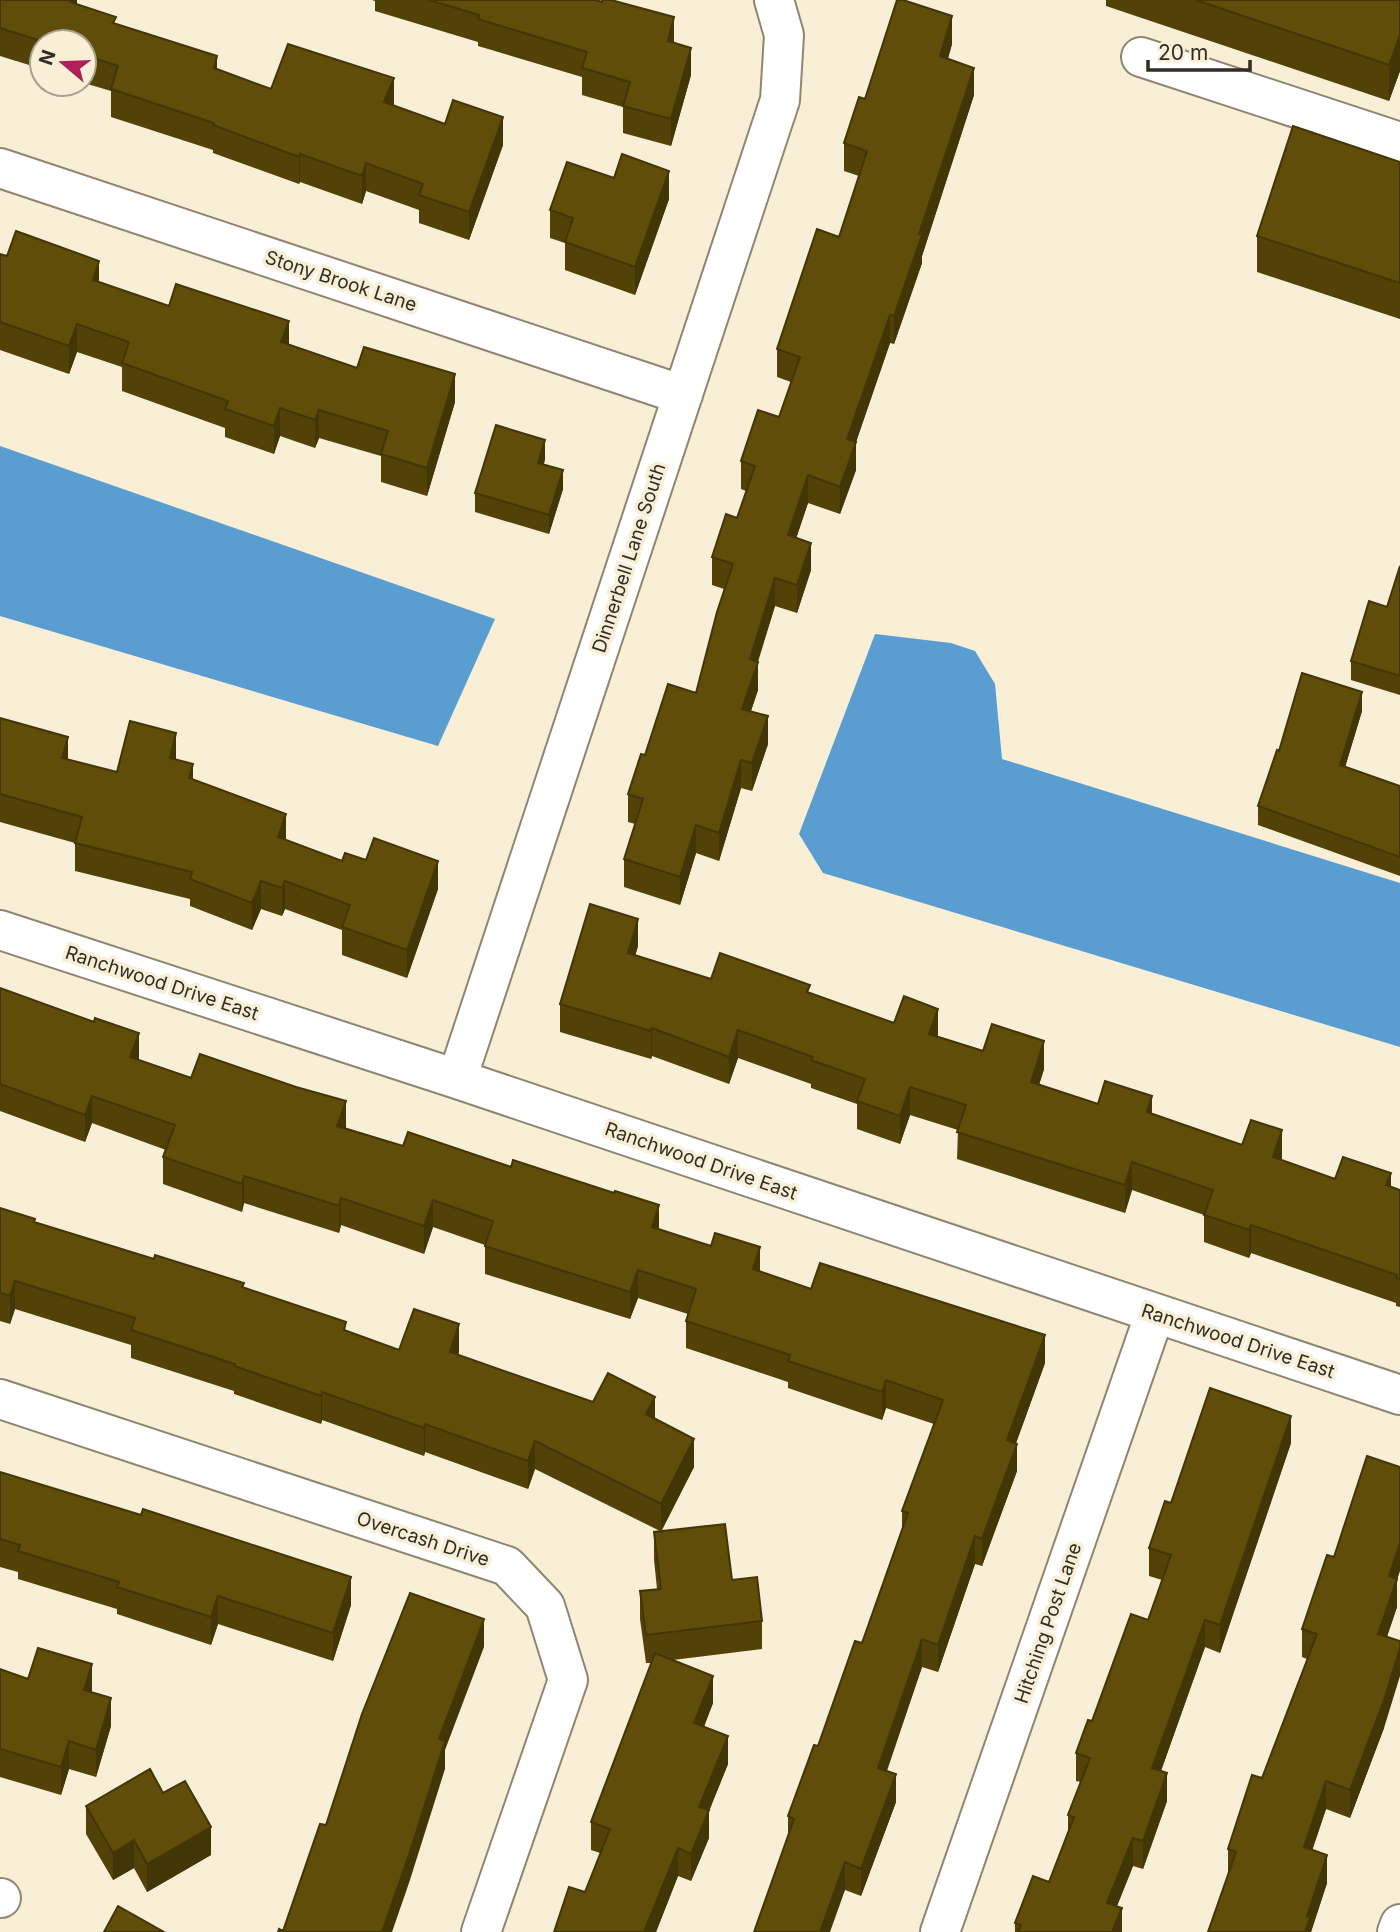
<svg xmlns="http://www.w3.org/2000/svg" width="1400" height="1932" viewBox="0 0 1400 1932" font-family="Inter,sans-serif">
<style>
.water{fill:#599dd1}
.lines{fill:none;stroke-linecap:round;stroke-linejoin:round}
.minor-casing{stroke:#8e8670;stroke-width:42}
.minor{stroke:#fff;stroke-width:38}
.wall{fill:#534208}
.shaded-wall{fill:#433606}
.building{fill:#604d09;stroke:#433606;stroke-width:2}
.labels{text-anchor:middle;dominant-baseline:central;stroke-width:7;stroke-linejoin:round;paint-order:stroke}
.street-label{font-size:19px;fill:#302d24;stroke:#f8efd6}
</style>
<rect width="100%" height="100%" fill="#f8efd6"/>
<path class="water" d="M 0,446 L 495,619 L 438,746 L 0,616 Z
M 875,634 L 951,643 L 975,651 L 995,684 L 1002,759 L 1400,883 L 1400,1047 L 823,873 L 799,834 Z"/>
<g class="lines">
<defs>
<path id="minor" d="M 1141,57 L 1400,142
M 0,168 L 683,395
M 0,930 L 457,1079 L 1400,1395
M 457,1079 L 780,100 L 784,35 L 774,0
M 0,1399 L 507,1566 L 545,1606 L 568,1680 L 481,1932
M 0,1898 L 1,1898
M 940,1932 L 1155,1313
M 1397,1932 L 1400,1924"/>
</defs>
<use href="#minor" class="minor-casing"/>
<use href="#minor" class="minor"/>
</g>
<path class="wall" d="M 0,0 L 77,0 L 77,4 L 116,24 L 217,69 L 271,89 L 394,106 L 503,145 L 469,240 L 419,223 L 419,210 L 366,191 L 362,204 L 300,182 L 299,184 L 213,153 L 213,150 L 111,117 L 111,91 L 84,83 L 84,42 L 42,42 L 42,69 L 0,56 Z
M 372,0 L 596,0 L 674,43 L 691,75 L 671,146 L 623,133 L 623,107 L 582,95 L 582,77 L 478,46 L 478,42 L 375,11 L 375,1 Z
M 1106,0 L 1400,0 L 1400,71 L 1389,101 L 1106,6 Z
M 952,44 L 948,59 L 974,95 L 922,256 L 922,263 L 894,344 L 890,343 L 856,442 L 856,470 L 840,514 L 808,503 L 796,538 L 811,570 L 797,613 L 775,606 L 758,662 L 758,690 L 751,711 L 768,744 L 752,791 L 741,788 L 719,861 L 696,853 L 680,905 L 624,887 L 624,859 L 635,824 L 628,822 L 628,794 L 645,755 L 696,693 L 724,589 L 712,585 L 712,557 L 737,518 L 746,491 L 741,489 L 741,461 L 779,417 L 791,382 L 777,377 L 777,349 L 839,237 L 859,176 L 844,171 L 844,143 L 865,99 Z
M 1400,162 L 1400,319 L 1257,272 L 1257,236 Z
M 669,199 L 635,295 L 565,270 L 565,243 L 550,238 L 550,210 Z
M 0,254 L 99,282 L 169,306 L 289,344 L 455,402 L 427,496 L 381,482 L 381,456 L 319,438 L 315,448 L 280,436 L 274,454 L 225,437 L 225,428 L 122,391 L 122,367 L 77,352 L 69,374 L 0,350 Z
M 545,459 L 544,464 L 563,489 L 549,534 L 475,512 L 475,493 Z
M 1400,566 L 1400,695 L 1351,680 L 1351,661 L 1387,607 Z
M 1362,711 L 1345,767 L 1400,786 L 1400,876 L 1258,825 L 1258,806 L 1279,751 Z
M 0,718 L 68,760 L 117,772 L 176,759 L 193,779 L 286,840 L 342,861 L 438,889 L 407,978 L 342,955 L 342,930 L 285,909 L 282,916 L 261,909 L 252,930 L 190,906 L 190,899 L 75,871 L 75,843 L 0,822 Z
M 638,946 L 635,955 L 711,979 L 810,993 L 894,1023 L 1044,1069 L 1039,1085 L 1098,1104 L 1152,1114 L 1282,1158 L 1281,1160 L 1335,1179 L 1391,1187 L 1400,1190 L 1400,1307 L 1396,1306 L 1396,1303 L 1251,1253 L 1249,1258 L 1204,1242 L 1204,1215 L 1132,1190 L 1125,1213 L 957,1159 L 958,1130 L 910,1115 L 900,1144 L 857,1129 L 857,1104 L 811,1088 L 811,1084 L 738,1058 L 729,1084 L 652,1056 L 651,1059 L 560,1032 L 560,1004 Z
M 0,988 L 139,1060 L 346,1128 L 659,1229 L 760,1272 L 1045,1363 L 1016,1443 L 1017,1471 L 982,1566 L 975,1564 L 938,1672 L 922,1667 L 887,1771 L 896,1802 L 861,1896 L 845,1890 L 788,1836 L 788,1816 L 862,1643 L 902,1530 L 902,1511 L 934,1424 L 886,1408 L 882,1420 L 788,1388 L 788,1382 L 686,1348 L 686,1321 L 688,1314 L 638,1298 L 630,1319 L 485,1274 L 485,1245 L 433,1227 L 424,1254 L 341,1225 L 339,1233 L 244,1203 L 242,1212 L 163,1184 L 163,1157 L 166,1150 L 92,1123 L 85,1142 L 0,1111 Z
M 0,1208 L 35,1222 L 244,1288 L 346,1331 L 399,1350 L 459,1352 L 458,1355 L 593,1402 L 655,1419 L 694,1467 L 661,1531 L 732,1580 L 762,1621 L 762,1649 L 673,1660 L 713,1703 L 704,1727 L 728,1764 L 709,1811 L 709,1838 L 691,1881 L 678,1876 L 656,1932 L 554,1932 L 585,1892 L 600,1853 L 591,1850 L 591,1822 L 652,1663 L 646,1663 L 640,1619 L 640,1591 L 657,1589 L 654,1560 L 654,1532 L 660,1531 L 535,1469 L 528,1489 L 425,1452 L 424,1456 L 322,1420 L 321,1424 L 234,1394 L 234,1391 L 131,1358 L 131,1345 L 15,1309 L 10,1324 L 0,1321 Z
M 1291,1443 L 1220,1653 L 1205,1647 L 1161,1771 L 1167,1801 L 1143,1869 L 1133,1866 L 1117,1906 L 1122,1932 L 1015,1932 L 1015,1923 L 1049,1882 L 1068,1833 L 1068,1815 L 1081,1782 L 1076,1781 L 1076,1753 L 1148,1620 L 1162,1580 L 1149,1576 L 1149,1548 L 1171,1503 Z
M 0,1472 L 351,1605 L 333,1661 L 218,1624 L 211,1645 L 117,1614 L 117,1609 L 18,1579 L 18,1572 L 0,1567 Z
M 1334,1557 L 1397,1580 L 1397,1607 L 1387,1637 L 1384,1728 L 1350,1818 L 1326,1809 L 1312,1850 L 1327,1883 L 1311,1932 L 1208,1932 L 1228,1877 L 1228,1849 L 1262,1778 L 1307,1659 L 1302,1657 L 1302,1629 Z
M 0,1669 L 28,1679 L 92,1692 L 111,1726 L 96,1777 L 69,1769 L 61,1795 L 0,1777 Z
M 163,1793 L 211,1855 L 147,1892 L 134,1868 L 113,1880 L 86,1834 L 86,1806 Z"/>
<path class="shaded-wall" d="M 71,0 L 77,0 L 77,8 L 70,30 Z
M 952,16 L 952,44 L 940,84 L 940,56 Z
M 674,17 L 674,44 L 668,41 Z
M 1400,35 L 1400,71 L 1389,101 L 1389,65 Z
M 691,48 L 691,75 L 671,146 L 671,119 Z
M 217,56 L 217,84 L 214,68 Z
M 974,68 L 974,95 L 922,256 L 922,263 L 894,344 L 894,316 Z
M 394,78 L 394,106 L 384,102 Z
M 503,117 L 503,145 L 469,240 L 469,212 Z
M 300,154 L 300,182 L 299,184 L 299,157 Z
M 366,163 L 366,191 L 362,204 L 362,176 Z
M 669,171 L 669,199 L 635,295 L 635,267 Z
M 99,261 L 99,289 L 93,280 Z
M 890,315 L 890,343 L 856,442 L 856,470 L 840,514 L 840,487 L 847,439 Z
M 289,321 L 289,349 L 281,342 Z
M 77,324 L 77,352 L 69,374 L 69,346 Z
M 455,374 L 455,402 L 427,496 L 427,468 Z
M 280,408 L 280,436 L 274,454 L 274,426 Z
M 319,410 L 319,438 L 315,448 L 315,420 Z
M 545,440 L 545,459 L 538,482 L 538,463 Z
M 563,470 L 563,489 L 549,534 L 549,515 Z
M 808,475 L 808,503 L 788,563 L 788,535 Z
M 811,543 L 811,570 L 797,613 L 797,585 Z
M 775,578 L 775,606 L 753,675 L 758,662 L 758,690 L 742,737 L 742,709 L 750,659 Z
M 1362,692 L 1362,711 L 1340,784 L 1340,765 Z
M 768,716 L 768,744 L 752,791 L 752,763 Z
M 176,733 L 176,760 L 170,758 Z
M 68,737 L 68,765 L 62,758 Z
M 741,760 L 741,788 L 719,861 L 719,833 Z
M 193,764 L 193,792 L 189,778 Z
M 286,814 L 286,842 L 278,837 Z
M 696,825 L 696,853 L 680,905 L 680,877 Z
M 438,861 L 438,889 L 407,978 L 407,950 Z
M 261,881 L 261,909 L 252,930 L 252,903 Z
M 285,881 L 285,909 L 282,916 L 282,888 Z
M 638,919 L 638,946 L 628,981 L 628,953 Z
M 938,1009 L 938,1037 L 929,1034 Z
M 652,1028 L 652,1056 L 651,1059 L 651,1031 Z
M 738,1030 L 738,1058 L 729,1084 L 729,1057 Z
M 139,1033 L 139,1061 L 130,1057 Z
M 1044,1041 L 1044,1069 L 1031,1110 L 1031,1082 Z
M 910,1087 L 910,1115 L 900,1144 L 900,1116 Z
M 92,1096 L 92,1123 L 85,1142 L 85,1115 Z
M 1152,1096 L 1152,1124 L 1147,1112 Z
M 346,1101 L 346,1129 L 337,1126 Z
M 1282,1130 L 1282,1158 L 1273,1185 L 1273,1157 Z
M 1132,1162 L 1132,1190 L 1125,1213 L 1125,1185 Z
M 1391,1173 L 1391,1201 L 1386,1185 Z
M 244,1176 L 244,1203 L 242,1212 L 242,1184 Z
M 341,1198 L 341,1225 L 339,1233 L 339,1206 Z
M 433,1200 L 433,1227 L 424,1254 L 424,1226 Z
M 659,1205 L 659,1233 L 652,1227 Z
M 1251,1225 L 1251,1253 L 1249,1258 L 1249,1230 Z
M 760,1247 L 760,1275 L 753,1269 Z
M 638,1270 L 638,1298 L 630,1319 L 630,1292 Z
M 15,1281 L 15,1309 L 10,1324 L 10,1296 Z
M 459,1324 L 459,1352 L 450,1379 L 450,1352 Z
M 1045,1335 L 1045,1363 L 1007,1468 L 1007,1440 Z
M 886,1380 L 886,1408 L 882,1420 L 882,1392 Z
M 322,1392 L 322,1420 L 321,1424 L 321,1396 Z
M 655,1397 L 655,1425 L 646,1414 Z
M 1291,1416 L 1291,1443 L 1220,1653 L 1220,1625 Z
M 425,1424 L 425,1452 L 424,1456 L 424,1428 Z
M 694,1439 L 694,1467 L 661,1532 L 661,1504 Z
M 535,1441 L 535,1469 L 528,1489 L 528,1461 Z
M 1017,1444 L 1017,1471 L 982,1566 L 982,1539 Z
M 975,1536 L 975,1564 L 938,1672 L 938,1645 Z
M 1400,1543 L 1400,1571 L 1397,1580 L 1397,1607 L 1378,1662 L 1378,1634 L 1389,1576 Z
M 351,1577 L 351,1605 L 333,1661 L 333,1633 Z
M 218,1596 L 218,1624 L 211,1645 L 211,1617 Z
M 484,1619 L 484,1647 L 445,1750 L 445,1769 L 409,1883 L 392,1932 L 382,1932 L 439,1739 Z
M 1205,1620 L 1205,1647 L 1152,1796 L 1152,1768 Z
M 922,1639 L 922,1667 L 878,1795 L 878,1768 Z
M 1400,1648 L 1400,1676 L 1384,1728 L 1350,1818 L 1350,1790 Z
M 92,1664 L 92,1692 L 84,1690 Z
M 713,1676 L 713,1703 L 694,1751 L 694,1723 Z
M 111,1698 L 111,1726 L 96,1777 L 96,1750 Z
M 728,1736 L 728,1764 L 709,1811 L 709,1838 L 691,1881 L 691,1854 L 699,1807 Z
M 69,1741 L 69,1769 L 61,1795 L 61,1767 Z
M 1167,1773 L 1167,1801 L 1143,1869 L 1143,1841 Z
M 896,1774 L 896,1802 L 861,1896 L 861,1869 Z
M 1326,1781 L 1326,1809 L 1304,1875 L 1304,1847 Z
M 211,1827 L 211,1855 L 147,1892 L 147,1864 Z
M 1133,1838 L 1133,1866 L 1107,1931 L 1107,1903 Z
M 134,1840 L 134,1868 L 113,1880 L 113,1853 Z
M 678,1848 L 678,1876 L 656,1932 L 644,1932 Z
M 1327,1855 L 1327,1883 L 1311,1932 L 1305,1932 L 1307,1916 Z
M 845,1862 L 845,1890 L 830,1932 L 820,1932 Z
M 1122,1908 L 1122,1932 L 1112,1932 Z"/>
<path class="building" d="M 0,0 L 71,0 L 70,2 L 116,17 L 113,23 L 217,56 L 214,68 L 271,89 L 288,44 L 394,78 L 384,102 L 445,124 L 453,100 L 503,117 L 469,212 L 419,195 L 423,184 L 366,163 L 362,176 L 300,154 L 299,157 L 213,125 L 214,123 L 111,89 L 118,66 L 84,55 L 84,42 L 44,42 L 0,28 Z
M 429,0 L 596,0 L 602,2 L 602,0 L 611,0 L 674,17 L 668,41 L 691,48 L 671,119 L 623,106 L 630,82 L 582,68 L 587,52 L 478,19 L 479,15 Z
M 897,0 L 903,0 L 952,16 L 940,56 L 974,68 L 919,234 L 922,235 L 894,316 L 890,315 L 847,439 L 856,442 L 840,487 L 808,475 L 788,535 L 811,543 L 797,585 L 775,578 L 750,659 L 758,662 L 742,709 L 768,716 L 752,763 L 741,760 L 719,833 L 696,825 L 680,877 L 624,859 L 643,799 L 628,794 L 641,754 L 645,755 L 668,684 L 696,693 L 717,612 L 733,564 L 712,557 L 726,514 L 737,518 L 755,466 L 741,461 L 758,410 L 779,417 L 800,357 L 777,349 L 817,229 L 839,237 L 867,151 L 844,143 L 859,97 L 865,99 Z
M 1196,0 L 1400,0 L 1400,35 L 1389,65 Z
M 1293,126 L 1400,162 L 1400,283 L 1257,236 Z
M 622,154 L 669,171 L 635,267 L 565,242 L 573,218 L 550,210 L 567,162 L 614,178 Z
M 16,231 L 99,261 L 93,280 L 169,306 L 176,284 L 289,321 L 281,342 L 357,368 L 364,347 L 455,374 L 427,468 L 381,454 L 388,431 L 319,410 L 315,420 L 280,408 L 274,426 L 225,409 L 228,401 L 122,363 L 129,342 L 77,324 L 69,346 L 0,322 L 0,254 L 7,256 Z
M 496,425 L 545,440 L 538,463 L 563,470 L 549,515 L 475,493 Z
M 1400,566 L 1400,676 L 1351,661 L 1369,601 L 1387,607 Z
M 1302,673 L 1362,692 L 1340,765 L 1400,786 L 1400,857 L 1258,806 L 1277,750 L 1279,751 Z
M 0,718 L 68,737 L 62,758 L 117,772 L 130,721 L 176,733 L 170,758 L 193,764 L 189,778 L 286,814 L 278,837 L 342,861 L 345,853 L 366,860 L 374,838 L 438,861 L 407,950 L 342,927 L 350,905 L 285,881 L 282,888 L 261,881 L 252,903 L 190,879 L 192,872 L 75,843 L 82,817 L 0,794 Z
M 590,904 L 638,919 L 628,953 L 711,979 L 720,953 L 810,985 L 807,992 L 894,1023 L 904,996 L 938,1009 L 929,1034 L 983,1051 L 992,1024 L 1044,1041 L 1031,1082 L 1098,1104 L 1105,1081 L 1152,1096 L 1147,1112 L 1242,1145 L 1251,1120 L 1282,1130 L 1273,1157 L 1335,1179 L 1343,1157 L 1391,1173 L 1386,1185 L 1400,1190 L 1400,1279 L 1396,1278 L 1397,1275 L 1251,1225 L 1249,1230 L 1204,1215 L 1213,1190 L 1132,1162 L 1125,1185 L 957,1132 L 966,1105 L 910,1087 L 900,1116 L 857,1101 L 865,1079 L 811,1060 L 813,1057 L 738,1030 L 729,1057 L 652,1028 L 651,1031 L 560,1004 Z
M 0,988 L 94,1022 L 95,1018 L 139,1033 L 130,1057 L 191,1078 L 200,1054 L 296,1087 L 346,1101 L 337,1126 L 403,1146 L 408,1132 L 511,1167 L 513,1160 L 614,1193 L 615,1191 L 659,1205 L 652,1227 L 711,1246 L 715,1233 L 760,1247 L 753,1269 L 811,1289 L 820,1263 L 1045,1335 L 1007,1440 L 1017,1444 L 982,1539 L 975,1536 L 938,1645 L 922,1639 L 878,1768 L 896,1774 L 861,1869 L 845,1862 L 820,1932 L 754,1932 L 794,1819 L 788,1816 L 814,1745 L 818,1746 L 855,1641 L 862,1643 L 908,1513 L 902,1511 L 943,1400 L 886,1380 L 882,1392 L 788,1361 L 790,1355 L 686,1321 L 696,1289 L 638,1270 L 630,1292 L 485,1246 L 493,1221 L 433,1200 L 424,1226 L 341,1198 L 339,1206 L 244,1176 L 242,1184 L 163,1157 L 175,1125 L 92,1096 L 85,1115 L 0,1084 Z
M 0,1208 L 35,1219 L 34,1222 L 154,1259 L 155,1255 L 244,1283 L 242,1287 L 346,1322 L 344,1330 L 399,1350 L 414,1309 L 459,1324 L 450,1352 L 593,1402 L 608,1373 L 655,1397 L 646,1414 L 694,1439 L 661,1504 L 535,1441 L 528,1461 L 425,1424 L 424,1428 L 322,1392 L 321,1396 L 234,1366 L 235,1364 L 131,1330 L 135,1318 L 15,1281 L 10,1296 L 0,1293 Z
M 1210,1388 L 1291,1416 L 1220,1625 L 1205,1620 L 1152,1768 L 1167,1773 L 1143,1841 L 1133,1838 L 1107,1903 L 1122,1908 L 1112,1932 L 1018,1932 L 1021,1925 L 1015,1923 L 1033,1876 L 1049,1882 L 1074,1817 L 1068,1815 L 1090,1758 L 1076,1753 L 1088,1720 L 1092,1721 L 1131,1614 L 1148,1620 L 1171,1555 L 1149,1548 L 1165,1501 L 1171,1503 Z
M 1367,1456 L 1400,1467 L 1400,1543 L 1389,1576 L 1397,1579 L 1378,1634 L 1400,1641 L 1400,1648 L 1384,1700 L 1350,1790 L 1326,1781 L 1304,1847 L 1327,1855 L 1307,1916 L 1310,1918 L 1305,1932 L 1208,1932 L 1236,1852 L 1228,1849 L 1252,1775 L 1262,1778 L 1317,1634 L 1302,1629 L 1327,1555 L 1334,1557 Z
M 0,1472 L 141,1515 L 143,1509 L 351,1577 L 333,1633 L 218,1596 L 211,1617 L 117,1587 L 119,1582 L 18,1551 L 20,1545 L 0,1539 Z
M 725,1524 L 732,1580 L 757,1577 L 762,1621 L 646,1635 L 640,1591 L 661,1589 L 654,1532 Z
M 410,1593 L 484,1619 L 439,1739 L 445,1741 L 409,1855 L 382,1932 L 278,1932 L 279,1929 L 283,1931 L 320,1824 L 326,1825 L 362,1714 Z
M 38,1648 L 92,1664 L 84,1690 L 111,1698 L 96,1750 L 69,1741 L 61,1767 L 0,1749 L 0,1669 L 28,1679 Z
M 655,1653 L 713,1676 L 694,1723 L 728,1736 L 699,1807 L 709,1810 L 691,1854 L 678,1848 L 644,1932 L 554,1932 L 569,1887 L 585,1892 L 610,1829 L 591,1822 Z
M 150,1769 L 163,1793 L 185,1781 L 211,1827 L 147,1864 L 134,1840 L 113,1853 L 86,1806 Z
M 118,1906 L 164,1932 L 104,1932 Z"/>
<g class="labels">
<g class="street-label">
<text transform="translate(341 281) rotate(18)">Stony Brook Lane</text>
<text transform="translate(629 558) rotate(-72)">Dinnerbell Lane South</text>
<text transform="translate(162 983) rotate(18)">Ranchwood Drive East</text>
<text transform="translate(701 1161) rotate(19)">Ranchwood Drive East</text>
<text transform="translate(1238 1341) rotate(18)">Ranchwood Drive East</text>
<text transform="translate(423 1539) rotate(18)">Overcash Drive</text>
<text transform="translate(1048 1623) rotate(-71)">Hitching Post Lane</text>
</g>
</g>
<g transform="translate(63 63) rotate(289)"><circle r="33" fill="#f8efd6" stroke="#a8a18f" stroke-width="2"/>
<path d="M0-5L12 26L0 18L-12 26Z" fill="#ad205c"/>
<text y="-10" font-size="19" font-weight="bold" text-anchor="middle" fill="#302d24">N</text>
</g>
<path d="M1148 60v10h102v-10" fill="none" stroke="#302d24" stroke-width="3.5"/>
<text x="1158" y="60" font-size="21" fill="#302d24" stroke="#f8efd6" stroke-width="5" paint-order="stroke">20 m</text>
</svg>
